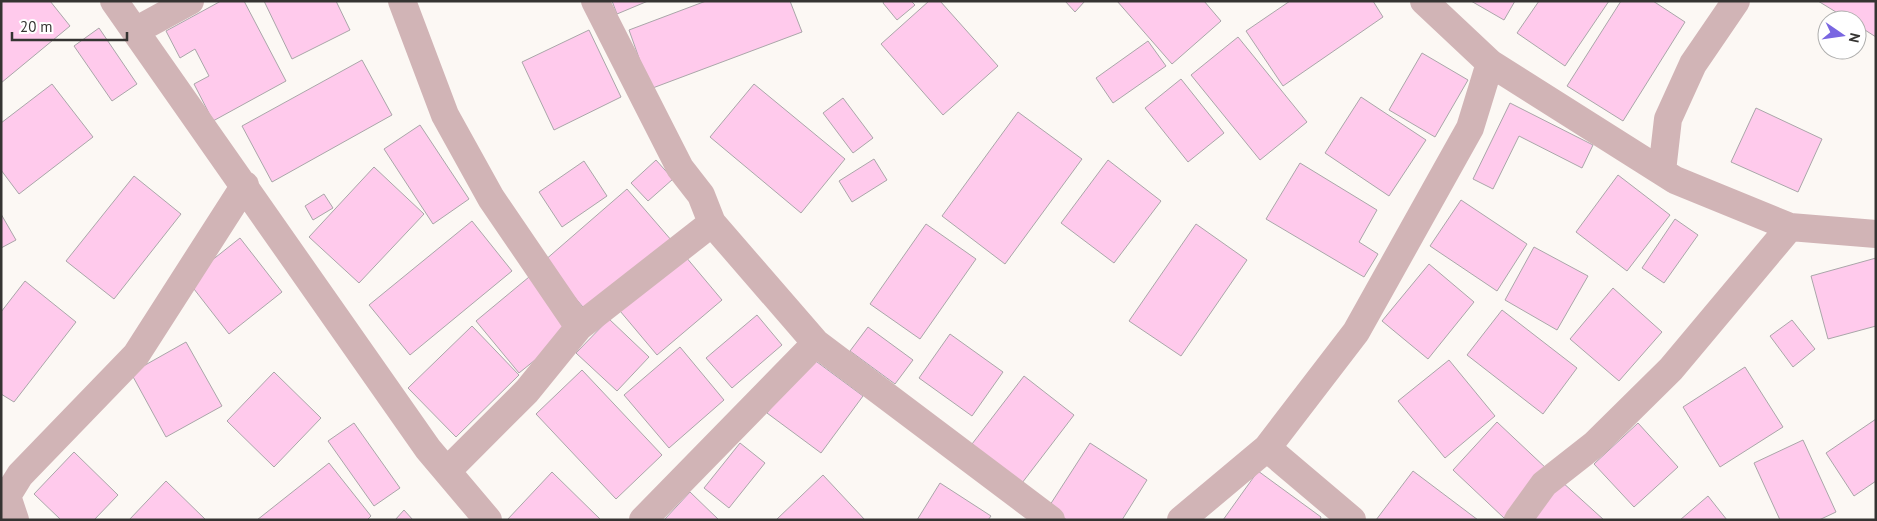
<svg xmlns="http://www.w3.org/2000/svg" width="1877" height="521" viewBox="0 0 1877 521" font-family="'PT Sans',sans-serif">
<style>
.building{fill:#ffcaec;stroke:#aaa6a9}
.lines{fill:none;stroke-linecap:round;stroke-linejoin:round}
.minor{stroke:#d1b4b6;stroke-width:28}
</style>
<rect width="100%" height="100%" fill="#fcf8f4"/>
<path class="building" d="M 1,1 L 50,1 L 70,26 L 1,83 Z
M 221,1 L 244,1 L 286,81 L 213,121 L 194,84 L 209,76 L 195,49 L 180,58 L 166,31 Z
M 264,1 L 336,1 L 350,30 L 292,59 Z
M 612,1 L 648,1 L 617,14 Z
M 706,1 L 790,1 L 802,32 L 650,89 L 629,30 Z
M 884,1 L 911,1 L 915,5 L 897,20 L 883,3 Z
M 929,1 L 940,1 L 998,66 L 943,115 L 881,44 Z
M 1065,1 L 1085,1 L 1075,12 Z
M 1117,1 L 1204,1 L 1221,21 L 1172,64 Z
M 1290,1 L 1373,1 L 1383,17 L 1283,86 L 1246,31 Z
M 1471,1 L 1515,1 L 1504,20 Z
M 1539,1 L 1609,1 L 1565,66 L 1517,33 Z
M 1621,1 L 1653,1 L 1685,22 L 1623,121 L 1567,86 Z
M 1818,1 L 1876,1 L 1876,37 L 1857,25 L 1857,20 L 1849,20 Z
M 99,28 L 137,84 L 112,101 L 74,46 Z
M 589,30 L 621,97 L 554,130 L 522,62 Z
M 1238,37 L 1307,122 L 1260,160 L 1191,75 Z
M 1148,41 L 1166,66 L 1113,103 L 1096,78 Z
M 1422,53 L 1468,80 L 1435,137 L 1389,110 Z
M 362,60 L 392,115 L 272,182 L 242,126 Z
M 1181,79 L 1224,133 L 1188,162 L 1145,108 Z
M 52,84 L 93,137 L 19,194 L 1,170 L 1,123 Z
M 754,84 L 845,159 L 801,213 L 710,137 Z
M 1361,97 L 1426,140 L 1389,196 L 1325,153 Z
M 843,98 L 873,138 L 853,153 L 823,113 Z
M 1510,103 L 1593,145 L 1582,168 L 1519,136 L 1493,189 L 1473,179 Z
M 1756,108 L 1822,139 L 1798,192 L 1731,162 Z
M 1018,112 L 1082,159 L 1005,264 L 942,216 Z
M 420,125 L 469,199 L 433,224 L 384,149 Z
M 874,159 L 887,180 L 852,202 L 839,181 Z
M 656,160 L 673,179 L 648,201 L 631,183 Z
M 1108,160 L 1161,201 L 1114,263 L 1061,223 Z
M 584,161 L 607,196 L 562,227 L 539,192 Z
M 1300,163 L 1377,210 L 1359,242 L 1378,254 L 1364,277 L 1266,219 Z
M 374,167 L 424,214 L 359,283 L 309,237 Z
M 1618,175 L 1670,215 L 1627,271 L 1576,232 Z
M 134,176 L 181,214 L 114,299 L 66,261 Z
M 627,189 L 672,241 L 588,313 L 544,261 Z
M 324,194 L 333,208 L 313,220 L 305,206 Z
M 1461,200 L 1527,244 L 1497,291 L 1430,246 Z
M 1,214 L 16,240 L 1,248 Z
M 1675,219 L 1698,235 L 1664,283 L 1642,268 Z
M 472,221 L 512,271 L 410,355 L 369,305 Z
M 926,224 L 976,259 L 920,339 L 870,304 Z
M 1196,224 L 1247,260 L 1181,356 L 1129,321 Z
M 240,238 L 282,292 L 229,334 L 187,280 Z
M 1534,247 L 1588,276 L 1557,330 L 1505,300 Z
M 680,250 L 722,300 L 657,355 L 615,305 Z
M 1876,258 L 1876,326 L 1828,339 L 1811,276 Z
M 1429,264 L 1474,302 L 1428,359 L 1382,321 Z
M 529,277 L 572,330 L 519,373 L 476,321 Z
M 25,281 L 76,322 L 14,402 L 1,394 L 1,312 Z
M 1613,288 L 1662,332 L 1619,381 L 1570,339 Z
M 1502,310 L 1577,368 L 1543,414 L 1467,355 Z
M 757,315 L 782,345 L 732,388 L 706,358 Z
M 609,319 L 649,357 L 617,391 L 576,353 Z
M 1792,320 L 1815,349 L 1793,367 L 1770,336 Z
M 472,326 L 519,375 L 456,437 L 408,388 Z
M 868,327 L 913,360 L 895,384 L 850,351 Z
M 950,334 L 1003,372 L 972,416 L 919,378 Z
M 186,342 L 222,406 L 166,437 L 131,373 Z
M 680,347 L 724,400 L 669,448 L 624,395 Z
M 809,356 L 863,396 L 821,453 L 767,413 Z
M 1449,360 L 1495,416 L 1445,458 L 1398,401 Z
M 1745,367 L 1783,427 L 1720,467 L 1683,407 Z
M 582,370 L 662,455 L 616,499 L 536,414 Z
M 274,372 L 321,418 L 274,467 L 227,421 Z
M 1024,376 L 1074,415 L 1022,483 L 972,444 Z
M 1876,419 L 1876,481 L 1854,496 L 1826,453 Z
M 1497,422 L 1548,470 L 1504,518 L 1453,470 Z
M 354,423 L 400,488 L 374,506 L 328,441 Z
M 1638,423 L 1678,467 L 1634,507 L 1594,464 Z
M 1803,440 L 1836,512 L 1819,520 L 1780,520 L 1754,463 Z
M 740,443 L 765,463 L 729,508 L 704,488 Z
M 1090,443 L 1147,480 L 1122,520 L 1067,520 L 1048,508 Z
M 74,452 L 118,495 L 94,520 L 61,520 L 34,494 Z
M 329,463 L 371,516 L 367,520 L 257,520 Z
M 1258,471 L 1321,517 L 1320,520 L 1223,520 Z
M 1413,471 L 1478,520 L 1376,520 Z
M 552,472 L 601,520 L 507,520 Z
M 823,475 L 865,520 L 776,520 Z
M 166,481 L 206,520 L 129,520 Z
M 1561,481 L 1604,520 L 1526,520 Z
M 940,483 L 991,516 L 988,520 L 917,520 Z
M 690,492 L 719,520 L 664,520 Z
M 1708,496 L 1727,520 L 1680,520 Z
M 404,510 L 413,520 L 395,520 Z"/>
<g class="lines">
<path class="minor" d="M 114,1 L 428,449 L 488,520
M 402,1 L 445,115 L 491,198 L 579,327
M 595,1 L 680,168 L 701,195 L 712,223 L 816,343 L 1051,520
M 1424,1 L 1490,63 L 1675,180 L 1790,227 L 1876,234
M 135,31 L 190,1
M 1662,171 L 1668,119 L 1693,64 L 1736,1
M 1267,448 L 1352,520
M 447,471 L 527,391 L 579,327 L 712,223
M 1,491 L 7,496 L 15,520
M 7,496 L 20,475 L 136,355 L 245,185
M 643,520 L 816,343
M 1181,520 L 1267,448 L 1356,332 L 1470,128 L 1490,63
M 1518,520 L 1544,484 L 1595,444 L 1671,369 L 1790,227"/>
</g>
<rect width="1877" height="521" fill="none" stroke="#353432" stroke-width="5"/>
<g transform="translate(1842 35) rotate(103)"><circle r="24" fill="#ffffff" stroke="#aeaead"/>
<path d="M0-4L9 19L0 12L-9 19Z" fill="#7966e1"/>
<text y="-8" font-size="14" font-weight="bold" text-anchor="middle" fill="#353432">N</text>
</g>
<path d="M12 32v8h115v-8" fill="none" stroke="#353432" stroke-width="2.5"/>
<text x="20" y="32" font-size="15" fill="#353432" stroke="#ffffff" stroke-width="4" paint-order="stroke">20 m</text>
</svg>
